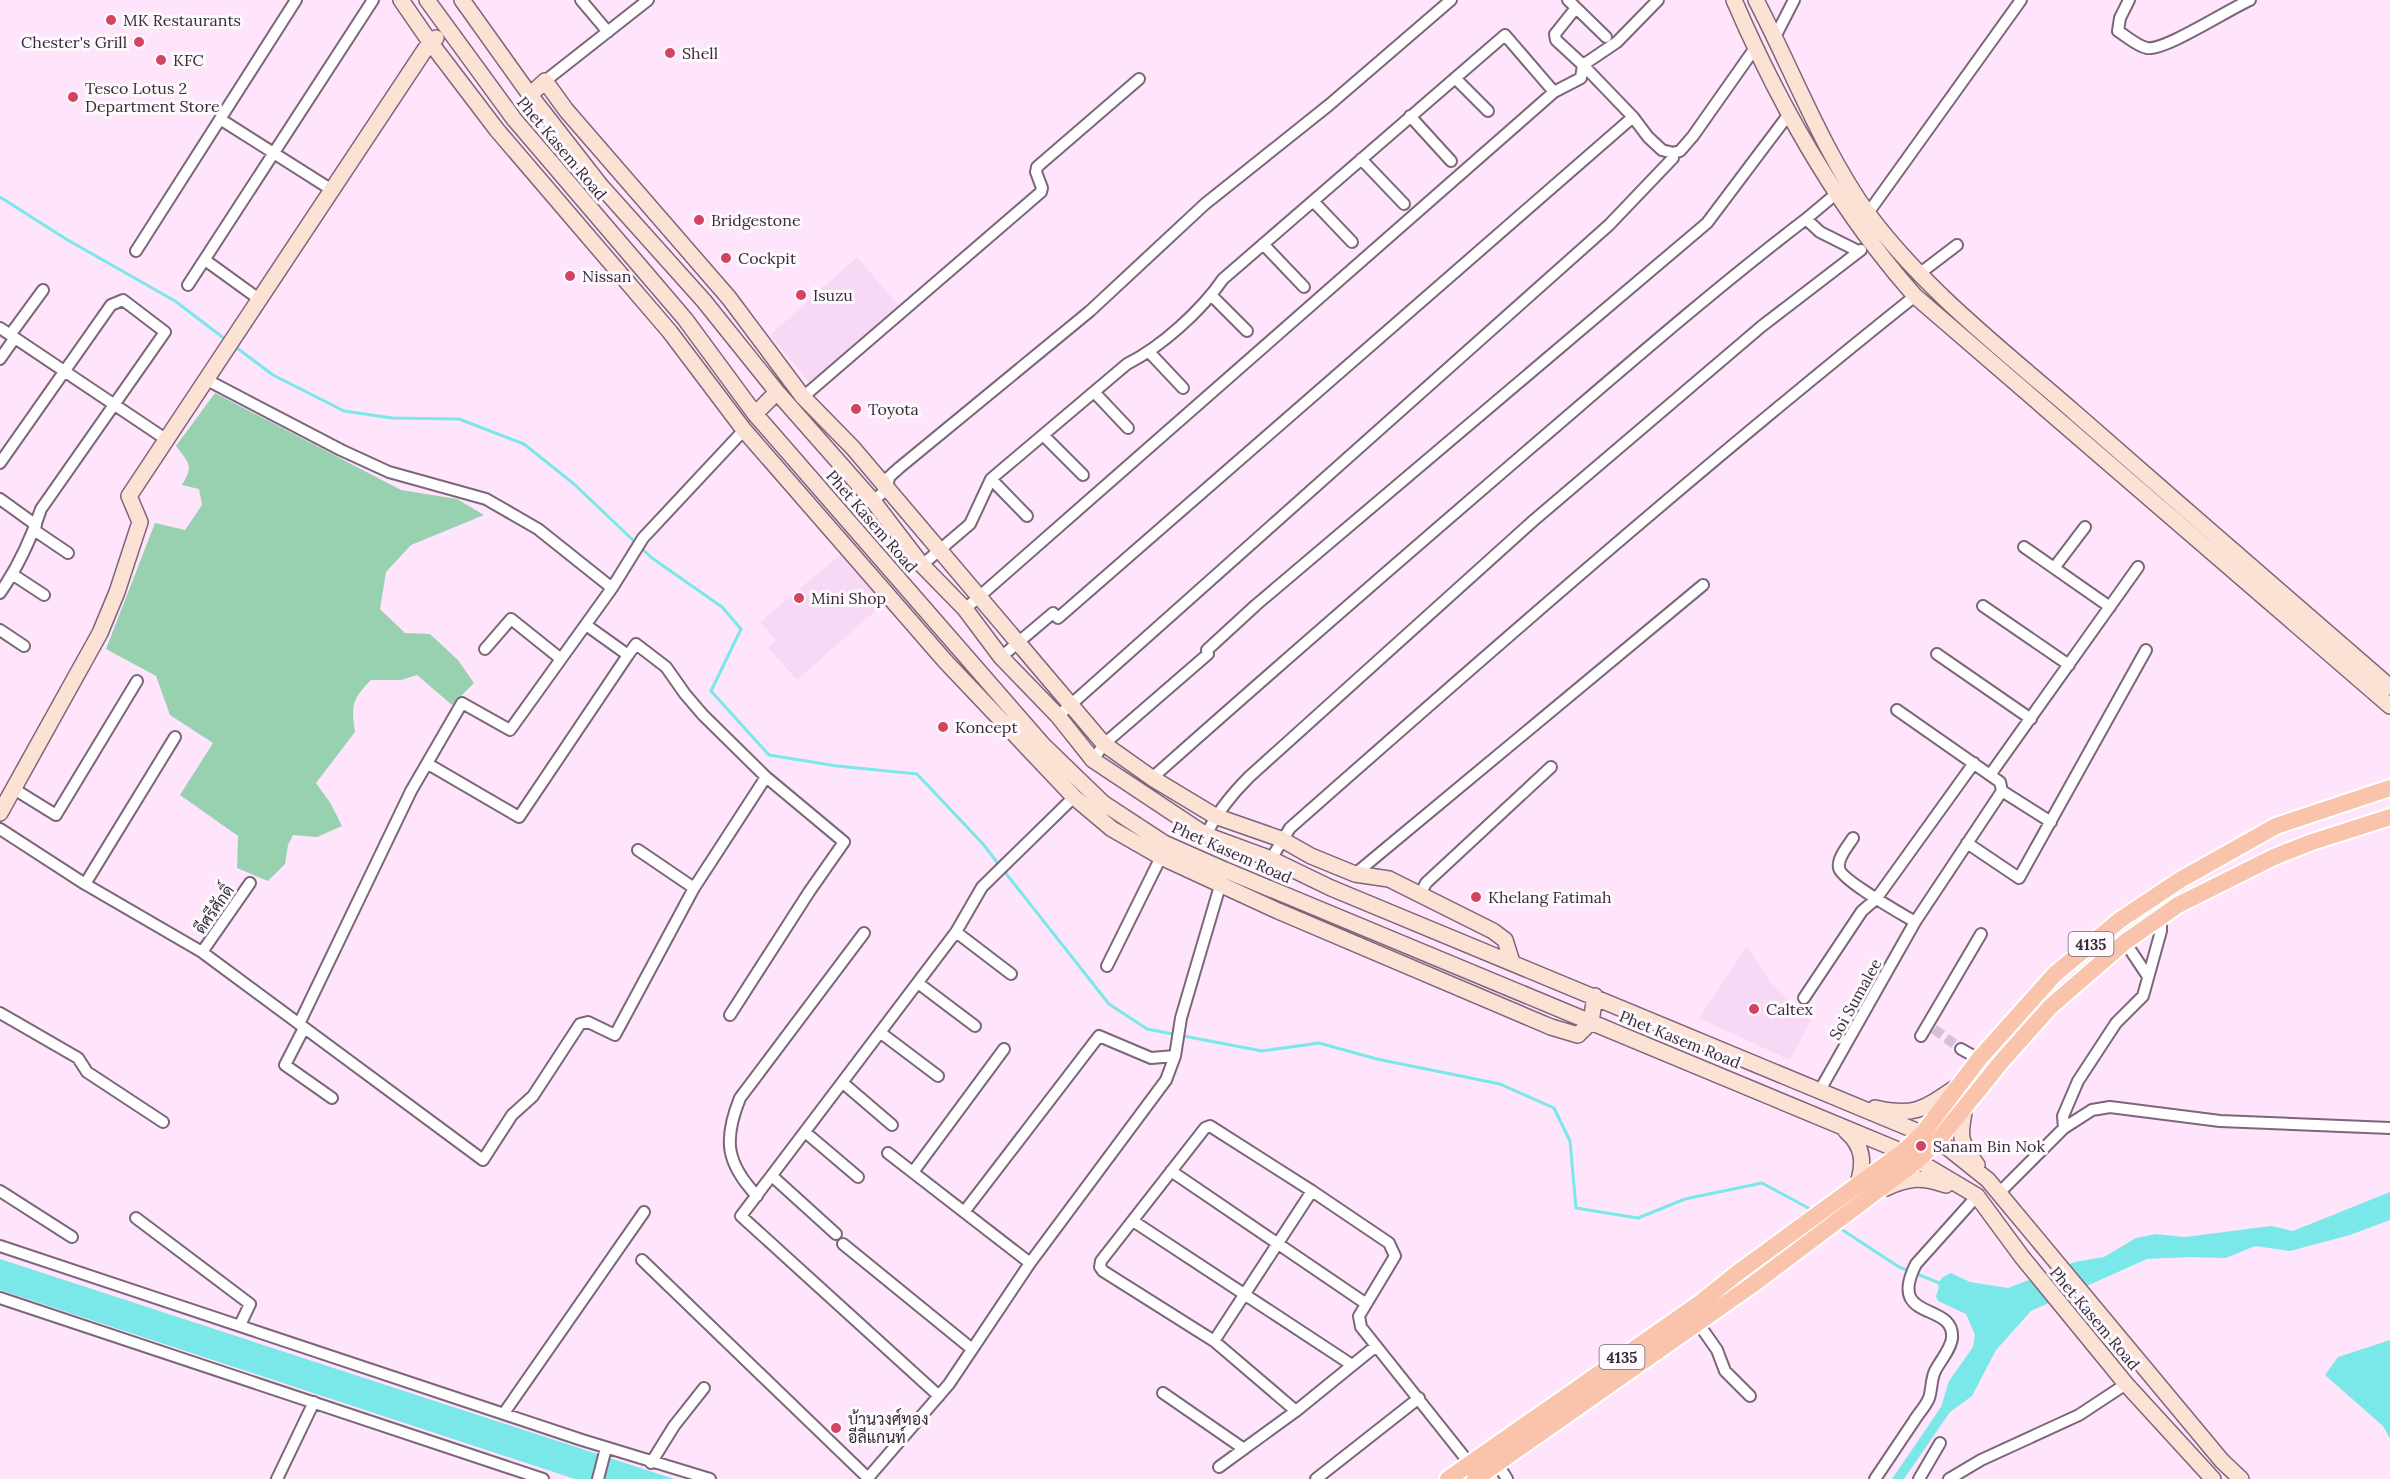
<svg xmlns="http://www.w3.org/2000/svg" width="2390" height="1479" viewBox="0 0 2390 1479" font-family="Lora,Sarabun,serif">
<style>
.built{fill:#f8d9f5}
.green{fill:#98d1b0}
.water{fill:#7ae7e9}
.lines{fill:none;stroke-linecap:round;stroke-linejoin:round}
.stream{stroke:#7ae7e9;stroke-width:3}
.street-tunnel{stroke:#d6c0d3;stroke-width:10;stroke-dasharray:10 5;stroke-linecap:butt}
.street-casing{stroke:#7c667a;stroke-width:14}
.secondary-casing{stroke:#7c667a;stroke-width:18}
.primary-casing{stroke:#fff;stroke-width:20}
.street{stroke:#fff;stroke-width:10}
.secondary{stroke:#fce1d5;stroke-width:15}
.primary{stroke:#fac4ac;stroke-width:16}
.poi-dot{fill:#d34362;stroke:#fef9fe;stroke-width:2}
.labels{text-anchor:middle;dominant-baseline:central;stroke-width:6;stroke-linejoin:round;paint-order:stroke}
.shield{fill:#fef9fe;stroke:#716a71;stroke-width:1.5}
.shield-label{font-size:15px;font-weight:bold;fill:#352c35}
.poi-label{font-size:16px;fill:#352c35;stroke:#fef9fe;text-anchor:start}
.street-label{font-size:16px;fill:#352c35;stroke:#fef9fe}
</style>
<rect width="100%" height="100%" fill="#fee5fb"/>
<path class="built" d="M 857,257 L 901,308 L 811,385 L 770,335 Z
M 841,554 L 884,603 L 797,680 L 768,648 L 776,640 L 760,622 Z
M 1747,946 L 1771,983 L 1811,1021 L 1790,1060 L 1699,1018 Z"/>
<path class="green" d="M 215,393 L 401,490 L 457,499 L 484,515 L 411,545 L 386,572 L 380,609 L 405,633 L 430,634 L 458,660 L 474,683 L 452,705 L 417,675 L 401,680 L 371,680 C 352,699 351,706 355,732 L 316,783 L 331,804 L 342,826 L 317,837 L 293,835 L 288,845 L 285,864 L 268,881 L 237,868 L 238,836 L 180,795 L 213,743 L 170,715 L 156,676 L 106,649 L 155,523 L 185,530 L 202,505 L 199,489 L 182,485 C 194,465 189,463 176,446 Z"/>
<path class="water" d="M 2390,1192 L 2390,1220 L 2350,1235 L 2290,1251 L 2255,1246 L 2226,1258 L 2189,1257 L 2147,1259 L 2031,1311 L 1996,1350 L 1972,1396 L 1950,1412 L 1904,1479 L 1892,1479 L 1941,1407 L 1949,1381 L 1973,1347 L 1975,1335 L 1966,1314 L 1938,1301 L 1936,1296 L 1939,1287 L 1938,1283 L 1943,1277 L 1951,1273 L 1970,1282 L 2008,1288 L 2075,1262 L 2104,1257 L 2136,1238 L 2156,1234 L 2185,1237 L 2271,1226 L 2293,1231 Z
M 0,1259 L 674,1479 L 575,1479 L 0,1290 Z
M 2390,1340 L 2390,1439 L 2383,1426 L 2325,1375 L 2338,1357 Z"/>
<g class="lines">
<path class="stream" d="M 0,197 L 66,239 L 175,301 L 225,339
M 233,345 L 273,375 L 344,411 L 392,418 L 459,419 L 524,444 L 574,484 L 636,543
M 641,548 L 652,558 L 722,607 L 741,629 L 711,691 L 769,755 L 837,766 L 917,774 L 983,844 L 1000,866
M 1004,871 L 1109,1004 L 1147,1029 L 1262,1051 L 1319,1043 L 1377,1059 L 1500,1084 L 1554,1108 L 1570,1141 L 1576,1208 L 1638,1218 L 1685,1199 L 1762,1183 L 1812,1210
M 1838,1227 L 1899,1267 L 1942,1284"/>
<path class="street-tunnel" d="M 1934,1029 L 1961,1049"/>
<defs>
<path id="street" d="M 581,0 L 608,32
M 1568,0 L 1606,37
M 2129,0 L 2120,18 L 2118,31 C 2126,36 2137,46 2147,48 C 2165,51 2229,9 2250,0
M 1575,9 L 1555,34 L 1556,40 L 1583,65 L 1617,42 L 1658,0
M 1775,37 L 1794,0
M 1455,78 L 1488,111
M 545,81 L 648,0
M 1410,116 L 1451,161
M 220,119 L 332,190
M 1361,159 L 1404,204
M 1313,201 L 1352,242
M 1868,213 L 2021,0
M 1806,219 L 1837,193
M 1263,244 L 1304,287
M 136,251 L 296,0
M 205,260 L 259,299
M 1919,274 L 1957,245
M 188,285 L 373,0
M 1212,296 L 1247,331
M 0,328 L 167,440
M 10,335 L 43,290
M 1150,353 L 1183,388
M 0,359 L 14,339
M 207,380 L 341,450 L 389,472 L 486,499 L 538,529 L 612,588
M 1094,392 L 1128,428
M 803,397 L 1041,192 L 1042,188 L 1036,172 L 1037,167 L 1139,79
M 1043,435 L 1083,475
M 0,463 L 111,305 L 123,300 L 165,332 L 41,509 C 31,539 18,567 0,593
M 991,479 L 1027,516
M 0,499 L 36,525
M 873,501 L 887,489 L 889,477 L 899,468 L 1090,311 L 1205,204 L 1329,105 L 1451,0
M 34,530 L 68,553
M 2024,547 L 2110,607
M 922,565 L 970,524 L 991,479 L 1127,364 C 1161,347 1201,311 1223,279 L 1505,35 L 1554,92
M 2054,568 L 2085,527
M 12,574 L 44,595
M 1983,606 L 2069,665
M 965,609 L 1554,92 L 1581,78 L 1583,65 L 1633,117 L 1648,137 L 1662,150 L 1673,153 L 1680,151 L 1693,136 L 1755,48
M 586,625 L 628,655 L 636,644 L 666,667 L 685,694 L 703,715 L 766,777 L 844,842 L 809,892 L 730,1015
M 0,630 L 24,646
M 485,649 L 511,619 L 561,659
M 1937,654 L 2031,719
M 1001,657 L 1053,613 L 1058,618 L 1633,117
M 1058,716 L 1609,225 L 1673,158 L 1673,153
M 1093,760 L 1104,744 L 1208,654 L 1207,650 L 1256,605 L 1707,223 L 1789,114
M 428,764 L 519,817 L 628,655
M 1990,775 L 2138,567
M 1152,778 C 1278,666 1406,555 1534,445 C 1624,368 1712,291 1806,219 L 1820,232 L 1858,251
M 14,789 L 56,815 L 137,681
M 2002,791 L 2051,822
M 0,829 L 85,884 L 202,952 L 483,1160 L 512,1115 L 533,1096 L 580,1024 L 588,1022 L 615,1035 L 694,888 L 766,777
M 1206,835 C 1217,812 1231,795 1249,777 L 1533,521 L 1762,326 L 1861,250
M 1853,838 C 1848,846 1837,858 1839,868 C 1841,880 1902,914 1915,922
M 1967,843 L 2019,878 L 2146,650
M 638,850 L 694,888
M 1271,859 L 1290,828 C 1495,647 1701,467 1915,296
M 1355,874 L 1703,585
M 85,884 L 175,737
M 1420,895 L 1426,883 L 1551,767
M 956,932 L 1011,974
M 2125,942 L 2147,975
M 202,952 L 250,883
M 1107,966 L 1161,857
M 918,983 L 975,1026
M 1804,998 L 1862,911 L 1876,899 L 1974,763
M 0,1013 L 78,1058 L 87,1072 L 163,1122
M 299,1024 L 411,791 L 462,703 L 510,730 L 612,588 L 643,538 L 744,430
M 304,1028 L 285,1065 L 332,1098
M 881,1033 L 938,1076
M 1921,1036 L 1981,934
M 1961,1049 L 1979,1059
M 843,1083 L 892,1125
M 1820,1090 L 1915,922 L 2002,791 L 2000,782 L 1897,710
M 2064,1128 L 2063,1116 L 2078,1081 L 2116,1023 L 2143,996 L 2161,931 L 2161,916
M 805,1132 L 858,1177
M 888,1153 L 1030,1263
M 1171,1171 L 1365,1303
M 913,1172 L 1004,1049
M 772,1176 L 836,1234
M 0,1191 L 72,1237
M 1998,1194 L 2064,1128 L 2092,1110 L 2110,1107 L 2220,1121 L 2390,1128
M 757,1196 C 726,1163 723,1140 740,1098 L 864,933
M 964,1212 L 1099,1036 L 1151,1058 L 1175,1056
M 136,1218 L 250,1304 L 240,1325
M 1133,1221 L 1352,1365
M 843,1244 L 972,1349
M 0,1246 L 582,1440 L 710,1479
M 642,1260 L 868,1478
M 0,1298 L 543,1479
M 1698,1323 L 1717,1350 L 1725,1371 L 1750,1396
M 1214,1341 L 1312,1191
M 1376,1346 L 1296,1411 L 1214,1341 L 1103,1271 L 1100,1267 L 1101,1261 L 1205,1128 L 1210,1126 L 1312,1191 L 1389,1243 L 1395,1256 L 1359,1316 L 1361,1327 L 1470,1464
M 1163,1393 L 1244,1449
M 939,1396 L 741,1216 L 956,932 L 982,887 L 1074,797
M 504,1413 L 644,1212
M 651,1463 L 674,1426 L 704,1388
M 1497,1463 L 1507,1479
M 1219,1467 L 1296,1411
M 277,1479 L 314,1402
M 598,1479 L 606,1448
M 867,1479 L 949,1384 L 1030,1263 L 1166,1080 L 1175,1056 L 1181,1018 L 1222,879
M 1316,1479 L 1419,1398
M 1875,1479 C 1888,1460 1901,1440 1914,1421 C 1918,1414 1926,1406 1929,1398 C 1932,1389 1931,1379 1935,1371 C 1940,1361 1951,1349 1952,1338 C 1955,1301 1886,1323 1916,1264 L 1977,1196
M 1919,1479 L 1940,1443
M 1949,1479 L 1981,1460 L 2079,1415 L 2126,1384"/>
<path id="secondary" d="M 401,0 L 430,42 L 497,130 L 670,332 L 744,430 L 946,662 L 1074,797 L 1112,829 L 1161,857 L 1278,911 L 1551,1027 L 1578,1035 L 1591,1022 L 1595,996
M 427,0 L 514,119 L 685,319 L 755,414 L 1043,745 L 1103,803 L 1164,843 L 1225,870 L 1903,1152 L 1977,1196 L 2022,1257 L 2126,1384 L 2213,1479
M 462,0 L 530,95 L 601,186 L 704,301 L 777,392 L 873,501 L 922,565 L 965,609 L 1001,657 L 1058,716 L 1093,760 L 1206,835 L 1271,859 L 1331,888 L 1938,1140 L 1988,1180 L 2222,1461 L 2241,1479
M 1734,0 C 1780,107 1837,208 1915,296 L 2390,706
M 1756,0 C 1792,69 1823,152 1869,215 C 1925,290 2004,351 2074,412 C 2179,504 2285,596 2390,687
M 530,95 L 545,81 L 566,110 L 729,298 L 803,397 L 853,448 L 1104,744 L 1152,778 L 1215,816 L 1281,839 L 1311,856 L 1355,874 L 1389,879 L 1493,931 L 1505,940 L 1512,962
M 755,414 L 777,392
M 0,813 L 100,633 L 117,592 L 140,522 L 129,496 L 430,42 L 436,38
M 1965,1107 C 1959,1138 1959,1140 1977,1165
M 1875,1108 C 1914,1117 1924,1109 1955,1088
M 1846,1131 C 1865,1147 1864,1165 1857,1187
M 1886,1188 C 1910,1177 1922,1177 1946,1185"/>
<path id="primary" d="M 1448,1479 L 1700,1303 L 1740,1271 L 1903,1152 L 1923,1133 L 1979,1059 L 2055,974 L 2120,920 L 2180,880 L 2276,826 L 2390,788
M 1475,1479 L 1752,1285 L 1918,1160 L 1938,1140 L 2002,1061 L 2050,1007 L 2125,942 L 2178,905 L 2274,857 L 2312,842 L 2390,817"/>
</defs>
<use href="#street" class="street-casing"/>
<use href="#secondary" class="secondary-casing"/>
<use href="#primary" class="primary-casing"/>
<use href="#street" class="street"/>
<use href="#secondary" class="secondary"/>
<use href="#primary" class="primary"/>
</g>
<g class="poi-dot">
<circle cx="111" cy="20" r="6"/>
<circle cx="139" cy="42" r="6"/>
<circle cx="670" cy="53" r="6"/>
<circle cx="161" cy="60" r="6"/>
<circle cx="73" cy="97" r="6"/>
<circle cx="699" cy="220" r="6"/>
<circle cx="726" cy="258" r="6"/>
<circle cx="570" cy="276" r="6"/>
<circle cx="801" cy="295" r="6"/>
<circle cx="856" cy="409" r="6"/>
<circle cx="799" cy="598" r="6"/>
<circle cx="943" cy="727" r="6"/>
<circle cx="1476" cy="897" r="6"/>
<circle cx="1754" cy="1009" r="6"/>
<circle cx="1921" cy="1146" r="6"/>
<circle cx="836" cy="1428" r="6"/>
</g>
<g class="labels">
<g class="shield">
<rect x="2068.5" y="932" width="45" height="24" rx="4.5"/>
<rect x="1599.5" y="1345" width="45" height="24" rx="4.5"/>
</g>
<g class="shield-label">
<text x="2091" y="944">4135</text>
<text x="1622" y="1357">4135</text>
</g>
<g class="poi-label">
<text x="123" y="20">MK Restaurants</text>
<text x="127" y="42" text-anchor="end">Chester's Grill</text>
<text x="682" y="53">Shell</text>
<text x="173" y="60">KFC</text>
<text x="85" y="88">Tesco Lotus 2<tspan x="85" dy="18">Department Store</tspan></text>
<text x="711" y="220">Bridgestone</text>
<text x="738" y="258">Cockpit</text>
<text x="582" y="276">Nissan</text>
<text x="813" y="295">Isuzu</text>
<text x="868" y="409">Toyota</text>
<text x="811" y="598">Mini Shop</text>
<text x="955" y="727">Koncept</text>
<text x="1488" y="897">Khelang Fatimah</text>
<text x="1766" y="1009">Caltex</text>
<text x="1933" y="1146">Sanam Bin Nok</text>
<text x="848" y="1419">บ้านวงศ์ทอง<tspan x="848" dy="18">อีลีแกนท์</tspan></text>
</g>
<g class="street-label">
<text transform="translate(562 148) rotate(50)">Phet Kasem Road</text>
<text transform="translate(872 521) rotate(49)">Phet Kasem Road</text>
<text transform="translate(1232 852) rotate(24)">Phet Kasem Road</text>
<text transform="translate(214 909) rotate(-55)">ดีศรีศักดิ์</text>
<text transform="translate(1855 999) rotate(-61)">Soi Sumalee</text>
<text transform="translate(1680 1039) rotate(22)">Phet Kasem Road</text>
<text transform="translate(2095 1318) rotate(50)">Phet Kasem Road</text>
</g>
</g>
</svg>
